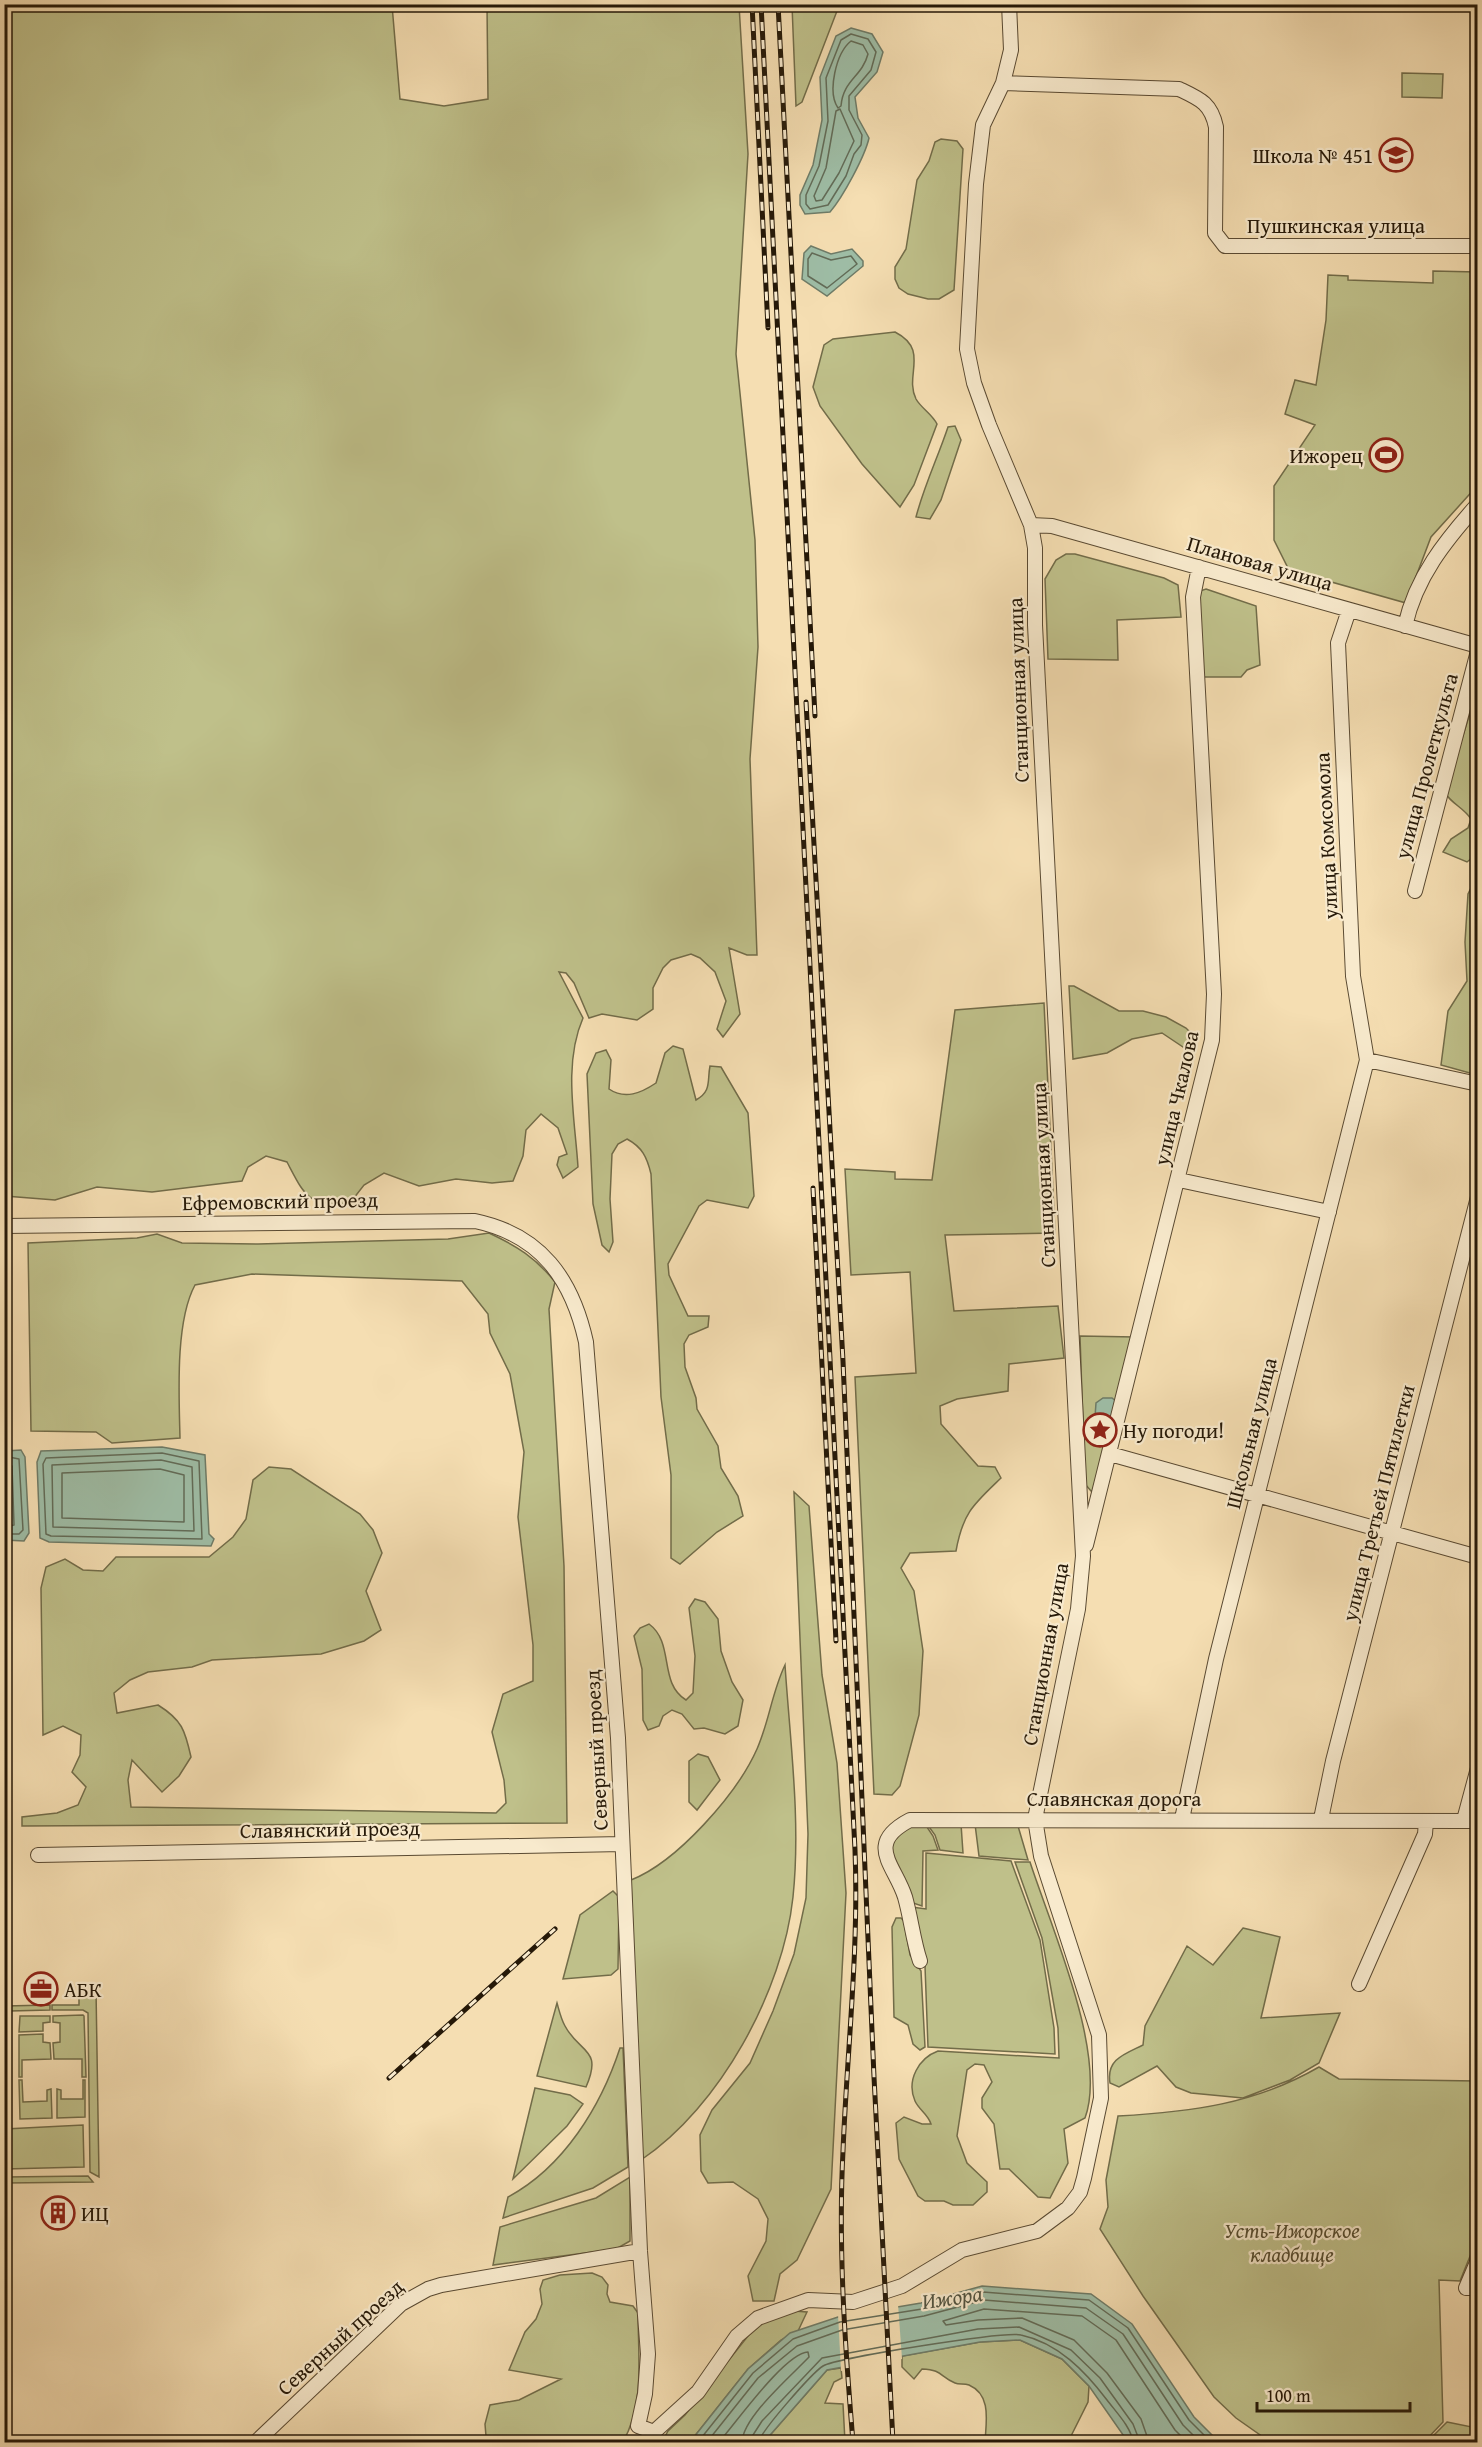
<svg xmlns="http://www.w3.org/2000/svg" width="1482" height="2447" viewBox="0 0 1482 2447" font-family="'Gentium Book Plus',serif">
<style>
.green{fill:#bfc08a;stroke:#726c49;stroke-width:1.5}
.water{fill:#9ebda6;stroke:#6e7b67;stroke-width:1.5}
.pier{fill:#f5deb2}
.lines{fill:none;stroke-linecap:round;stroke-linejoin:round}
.shore{stroke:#626b57;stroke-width:1.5}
.minor-casing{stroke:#5a4a32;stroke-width:16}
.minor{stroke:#f8eacd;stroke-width:14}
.rail-casing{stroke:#261908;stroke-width:5}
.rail{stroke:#f8eacd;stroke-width:3;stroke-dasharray:9;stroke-linecap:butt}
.labels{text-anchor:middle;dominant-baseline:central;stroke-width:4.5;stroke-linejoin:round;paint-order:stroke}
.poi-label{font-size:21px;fill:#261908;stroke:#f8eacd;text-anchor:start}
.street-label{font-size:21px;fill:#261908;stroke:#f8eacd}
.park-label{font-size:21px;font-style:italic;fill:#544b2f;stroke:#f8eacd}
.water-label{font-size:22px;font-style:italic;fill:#50523f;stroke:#f8eacd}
</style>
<rect width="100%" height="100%" fill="#f5deb2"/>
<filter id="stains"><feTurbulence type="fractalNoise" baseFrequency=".00333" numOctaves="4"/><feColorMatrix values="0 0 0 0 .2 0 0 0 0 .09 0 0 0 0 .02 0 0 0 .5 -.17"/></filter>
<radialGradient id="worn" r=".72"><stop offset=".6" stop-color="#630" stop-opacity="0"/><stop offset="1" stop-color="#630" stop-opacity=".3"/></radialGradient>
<path class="green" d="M 4,5 L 392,5 L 400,99 L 444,106 L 488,99 L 487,5 L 739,5 L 748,154 L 736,354 L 755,540 L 758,647 L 750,759 L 757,955 L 747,955 L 729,948 L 740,1014 L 723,1037 L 717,1029 L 726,1001 L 715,972 L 700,958 L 691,954 L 671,960 L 663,968 L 653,988 L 653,1009 L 637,1020 L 602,1014 L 589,1018 L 574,983 L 566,973 L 559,972 L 583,1018 C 563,1064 575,1119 578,1167 L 563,1178 L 557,1165 L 559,1157 L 567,1154 L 558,1128 L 541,1114 L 526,1130 L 523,1156 L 513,1181 L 492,1183 L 456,1179 L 419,1186 L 384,1173 L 364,1185 L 350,1203 C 308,1207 305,1196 287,1162 L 266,1156 L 248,1167 L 242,1181 L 152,1192 L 97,1187 L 55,1200 L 5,1196 Z
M 792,5 L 836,5 L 837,11 L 802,102 L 796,106 Z
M 1402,73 L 1443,74 L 1442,98 L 1402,97 Z
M 941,139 L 957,141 L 963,149 L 954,290 L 939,299 L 928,299 L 908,294 L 899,288 L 895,279 L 895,267 L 906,249 L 917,180 L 929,161 L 935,142 Z
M 1433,271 L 1477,272 L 1477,486 L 1431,537 L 1406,603 L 1289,570 L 1274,540 L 1274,486 L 1315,425 L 1285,414 L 1295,380 L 1316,385 L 1326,320 L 1328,275 L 1348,276 L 1348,280 L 1433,283 Z
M 895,332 C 930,350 904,375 916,399 C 921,408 932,414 937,424 L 914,485 L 900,507 L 862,464 L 820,406 L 813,387 L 824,345 L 833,339 Z
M 955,426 L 961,440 L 941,500 L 930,519 L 916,517 C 924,486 938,457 948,427 Z
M 1066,554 L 1075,554 L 1164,578 L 1178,585 L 1181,617 L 1117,620 L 1118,660 L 1048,659 L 1045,579 L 1056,560 Z
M 1206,589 L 1256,606 L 1260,665 L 1247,670 L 1241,677 L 1201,677 L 1197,598 L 1200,591 Z
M 1470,713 L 1477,714 L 1477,854 L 1467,862 L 1443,852 L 1451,839 L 1468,828 L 1471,819 C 1464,808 1452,804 1445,793 Z
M 1477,876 L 1477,1075 L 1441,1065 L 1448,1011 L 1467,981 L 1465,942 L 1468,894 Z
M 1069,986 L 1074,986 L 1119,1011 L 1143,1011 L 1166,1017 L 1186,1028 L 1194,1036 L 1186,1049 L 1162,1033 L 1132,1039 L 1107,1053 L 1073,1059 Z
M 1044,1003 L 1055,1233 L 945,1235 L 954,1311 L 1058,1306 L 1064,1358 L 1009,1364 L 1008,1391 L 957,1399 L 940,1406 L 941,1424 L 978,1466 L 995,1467 L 1001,1478 C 974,1504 963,1512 956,1551 L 910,1553 L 901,1568 L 914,1591 L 923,1651 L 919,1715 L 900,1786 L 892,1795 L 874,1794 L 855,1377 L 916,1373 L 910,1272 L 851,1275 L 845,1169 L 895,1172 L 895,1179 L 932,1180 L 955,1010 Z
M 673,1046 L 683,1049 L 696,1100 C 712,1091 707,1081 710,1066 L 721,1067 L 748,1113 L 754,1196 L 748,1208 L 707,1200 L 699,1206 L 668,1264 L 669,1275 L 688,1316 L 709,1316 L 708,1327 L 689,1335 L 684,1344 L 685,1367 L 696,1398 L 697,1409 L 718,1446 L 721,1468 L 738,1496 L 743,1516 L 717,1532 L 680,1564 L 671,1558 L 671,1475 L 661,1397 L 651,1174 C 647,1157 642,1147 627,1139 L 618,1144 L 612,1154 L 610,1199 L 613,1242 L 609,1252 L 602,1245 L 593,1204 L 587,1074 L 596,1053 L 606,1050 L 611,1060 L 609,1089 C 625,1100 641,1093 656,1083 L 665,1053 Z
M 489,1233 C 517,1246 536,1258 555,1282 L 549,1309 L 564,1566 L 567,1823 L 22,1826 L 22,1817 L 57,1813 L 78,1805 L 86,1787 L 72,1772 L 80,1755 L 81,1735 L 63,1726 L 43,1735 L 41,1588 L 46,1567 L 65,1559 L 83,1570 L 103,1571 L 116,1557 L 209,1557 L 233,1537 L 246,1519 L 253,1480 L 269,1467 L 291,1469 L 360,1514 L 373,1530 L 382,1553 L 366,1591 L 381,1630 L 364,1641 L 321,1654 L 212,1660 L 192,1667 L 148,1672 L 130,1680 L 114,1693 L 117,1713 L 158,1705 C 182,1720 185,1730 191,1757 L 179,1776 L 162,1792 L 132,1760 L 128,1780 L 131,1807 L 496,1813 L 506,1803 L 504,1780 L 492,1732 L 503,1694 L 533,1681 L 533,1645 L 518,1517 L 524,1452 L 510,1374 L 490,1333 L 488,1314 L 462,1281 L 252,1274 L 195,1285 C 175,1322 179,1395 180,1438 L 112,1443 L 96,1432 L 31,1431 L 28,1243 L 137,1238 L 157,1234 L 182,1243 L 258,1244 L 448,1239 Z
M 1080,1336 L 1135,1337 L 1095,1491 L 1091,1491 L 1085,1484 Z
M 794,1492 L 809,1506 L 822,1675 L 837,1763 L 846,1893 L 831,2189 L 797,2260 L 780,2274 L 774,2301 L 753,2301 L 748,2276 L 766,2241 L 768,2219 L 758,2199 L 733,2182 L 708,2183 L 701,2171 L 700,2135 L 712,2110 L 750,2063 L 773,2011 L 794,1954 L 806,1898 L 808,1834 Z
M 695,1599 L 705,1602 L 718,1619 L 721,1651 L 732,1682 L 743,1700 L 738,1726 L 725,1734 L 704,1728 L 694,1729 L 682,1714 L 672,1710 L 663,1716 L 659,1726 L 648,1730 L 643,1720 L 642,1669 L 634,1636 L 640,1628 L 649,1624 C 675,1643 658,1683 686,1700 L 693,1693 L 695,1656 L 689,1608 Z
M 785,1665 C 790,1741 801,1821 793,1897 C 783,1991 720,2107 641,2160 L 631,1880 C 677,1862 737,1794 757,1749 C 769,1722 772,1692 785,1665 Z
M 698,1754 L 708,1757 L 720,1780 L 697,1810 L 689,1802 L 689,1761 Z
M 911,1824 L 925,1824 L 933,1836 L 938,1850 L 923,1851 L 922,1906 L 910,1902 L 894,1865 L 890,1842 Z
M 927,1824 L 961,1824 L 963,1853 L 940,1850 L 935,1835 Z
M 975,1824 L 1018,1826 L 1028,1860 L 979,1856 Z
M 926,1853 L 1011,1861 L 1040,1940 L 1054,2028 L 1055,2054 L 928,2047 L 925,1966 L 911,1907 L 926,1909 Z
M 1015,1862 L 1030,1862 C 1051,1927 1108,2055 1085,2118 L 1064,2129 L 1068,2163 L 1050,2198 L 1038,2197 L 1009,2169 L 1000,2169 L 994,2124 L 982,2108 L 982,2098 L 992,2082 L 984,2065 L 975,2064 L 967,2070 L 957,2136 L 967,2163 L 987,2182 L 987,2192 L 973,2205 L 953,2205 L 944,2201 L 925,2201 L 918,2196 L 899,2159 L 896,2123 L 904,2117 L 922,2124 L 931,2124 C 928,2114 919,2110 915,2101 C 906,2080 919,2058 938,2051 L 1059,2058 L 1058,2028 L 1042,1938 Z
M 613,1891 L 619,1897 L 618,1969 L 611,1975 L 563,1979 L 580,1915 Z
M 896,1918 L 901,1918 L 904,1921 L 910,1955 L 921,1971 L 925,2047 L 920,2050 L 913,2044 L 908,2025 L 894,2017 L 892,1927 Z
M 1243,1928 L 1280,1937 L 1261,2018 L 1340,2013 L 1319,2063 L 1290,2080 L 1243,2098 L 1191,2093 L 1176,2087 L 1157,2066 L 1119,2087 L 1110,2083 C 1106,2059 1125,2054 1143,2045 L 1145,2026 L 1187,1946 L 1213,1965 Z
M 91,1989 L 96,1989 L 99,2177 L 90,2172 L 88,2013 L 83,2010 L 52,2010 L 52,2005 L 79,2005 L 79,1997 L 91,1997 Z
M 557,2003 C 559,2010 561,2019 565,2026 C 580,2054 603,2048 586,2087 L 537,2076 Z
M 50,2005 L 50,2010 L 10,2011 L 11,2047 L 9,2047 L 8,2015 L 5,2014 L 5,2006 Z
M 83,2015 L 84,2016 L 86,2077 L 82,2077 L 82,2059 L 54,2059 L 53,2043 L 60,2042 L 60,2023 L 53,2022 L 53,2016 Z
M 20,2016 L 50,2016 L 50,2022 L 43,2023 L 43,2031 L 19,2032 Z
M 43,2034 L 43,2042 L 50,2043 L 51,2059 L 22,2060 L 22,2077 L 19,2077 L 19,2035 Z
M 620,2048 L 623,2048 L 628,2167 L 593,2188 L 503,2218 L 508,2197 C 564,2167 601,2106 620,2048 Z
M 1319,2067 L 1339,2079 L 1477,2081 L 1477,2239 L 1460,2281 L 1439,2280 L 1443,2422 L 1424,2442 L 1287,2442 L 1266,2439 L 1236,2418 L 1214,2397 L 1143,2296 L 1100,2229 L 1108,2207 L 1106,2180 L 1118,2116 C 1191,2112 1255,2104 1319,2067 Z
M 19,2080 L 22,2080 L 23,2102 L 47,2101 L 47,2090 L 51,2089 L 52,2118 L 20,2119 Z
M 83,2080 L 85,2080 L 85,2117 L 57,2118 L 57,2089 L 61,2090 L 61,2099 L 83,2099 Z
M 535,2088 L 570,2095 L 583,2104 L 567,2126 L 513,2179 Z
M 83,2125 L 84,2167 L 5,2169 L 5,2129 Z
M 88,2176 L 93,2182 L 6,2183 L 6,2177 Z
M 630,2177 L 630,2241 L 616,2249 L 493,2265 L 500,2227 L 596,2198 Z
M 592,2273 L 602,2277 L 608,2285 L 607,2294 L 610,2302 L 633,2306 L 638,2313 C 638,2356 645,2403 623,2442 L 481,2442 L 486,2436 L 485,2424 L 490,2405 L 519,2400 L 561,2379 L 509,2370 L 525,2332 L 536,2319 L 542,2304 L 540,2289 L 543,2280 L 560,2275 Z
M 794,2311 L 807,2312 L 798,2331 L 781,2340 L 748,2369 L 690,2442 L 662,2442 L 668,2431 L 685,2415 L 748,2336 L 765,2321 Z
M 1020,2340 L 1062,2359 L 1089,2386 L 1088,2402 L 1068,2442 L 985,2442 C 986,2422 992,2395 969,2385 C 964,2383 959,2385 955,2383 C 939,2376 943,2370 922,2369 L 914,2379 L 902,2367 L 902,2356 L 980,2342 Z
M 841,2368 L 842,2378 L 834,2382 L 825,2403 L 843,2404 L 845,2442 L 764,2442 L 827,2370 Z
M 1447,2422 L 1477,2428 L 1477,2442 L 1427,2442 Z"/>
<path class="water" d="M 851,28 L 872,34 L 883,52 L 877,72 L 855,97 L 858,118 L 869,138 C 865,156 843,197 830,212 L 805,214 L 800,205 L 800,195 L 813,165 L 822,120 L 820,77 L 836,36 Z
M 811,246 L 831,254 L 852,249 L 863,261 L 863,266 L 827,296 L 802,279 L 804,253 Z
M 1103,1398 L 1112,1398 L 1117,1402 L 1109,1424 L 1101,1423 L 1095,1417 L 1096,1403 Z
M 162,1447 L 205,1455 L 209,1534 L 214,1539 L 211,1546 L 49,1542 L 40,1538 L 37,1462 L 41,1451 Z
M 21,1450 L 25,1457 L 29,1533 L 24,1541 L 5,1540 L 5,1451 Z
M 982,2286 L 1091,2294 L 1132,2324 L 1194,2417 L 1219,2442 L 1128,2442 L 1089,2386 L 1062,2359 L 1020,2340 L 980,2342 L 827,2370 L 764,2442 L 690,2442 L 748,2369 L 790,2333 L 838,2317 L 921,2303 Z"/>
<path class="pier" d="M 898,2304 L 902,2359 L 841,2371 L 838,2314 Z"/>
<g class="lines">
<path class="shore" d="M 851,34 L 868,39 L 876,52 L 871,70 L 849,96 L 849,110 L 862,135 L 861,145 L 854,154 L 846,176 L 828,205 L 810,209 L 806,204 L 806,195 L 819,166 L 828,121 L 826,78 L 841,40 Z
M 851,41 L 863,45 L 868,54 C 862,77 843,80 841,106 L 838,108 C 827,92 836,53 851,41 Z
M 840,109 L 854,141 L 839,173 L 822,200 L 816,201 L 814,196 L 826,168 L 836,111 Z
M 812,253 L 831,260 L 851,256 L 857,264 L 827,288 L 808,276 L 808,259 Z
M 162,1453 L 199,1461 L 202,1539 L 51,1536 L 46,1534 L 43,1464 L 46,1458 Z
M 4,1456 L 19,1459 L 23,1530 L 19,1534 L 4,1534
M 161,1460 L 192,1467 L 194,1531 L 53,1527 L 52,1465 Z
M 4,1464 L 12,1466 L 14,1525 L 4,1527
M 160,1469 L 184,1475 L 184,1522 L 62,1518 L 62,1473 Z
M 698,2442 L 753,2373 L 793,2339 L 840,2322 L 922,2309 L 983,2292 L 1089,2300 L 1128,2328 L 1189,2420 L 1211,2442
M 707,2442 L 758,2378 L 797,2346 L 842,2330 L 924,2316 L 984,2300 L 1086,2308 L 1123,2334 L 1183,2425 L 1200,2442
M 719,2442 C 736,2423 785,2353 808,2352 L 809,2357 C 791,2376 743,2417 742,2442
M 752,2442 L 753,2435 L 762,2421 L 822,2358 L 978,2329 L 1019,2327 L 1071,2350 L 1100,2378 L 1133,2424 L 1140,2442
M 759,2442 C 760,2432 812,2373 823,2366 C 835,2358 1005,2331 1021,2335 C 1058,2343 1085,2371 1107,2400 C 1116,2412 1131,2427 1133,2442
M 1149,2442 L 1141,2419 L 1107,2373 L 1074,2340 L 1022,2318 L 978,2320 L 946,2325 L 943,2321 L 984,2309 L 1082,2316 L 1116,2340 L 1175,2430 L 1187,2442"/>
<defs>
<path id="minor" d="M 1003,83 L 1179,89 C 1200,99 1211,103 1216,127 L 1215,233 L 1225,246 L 1478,246
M 1031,525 L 1052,526 L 1478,646
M 1405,626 C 1416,577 1445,541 1478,504
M 1415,891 L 1478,651
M 1367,1060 L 1478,1084
M 1179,1180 L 1329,1212
M 4,1226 L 475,1221 C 541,1235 572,1279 586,1342 L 618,1738 L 640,2251 L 648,2354 L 645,2394 L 638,2426 L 654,2432 L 698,2392 L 737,2336 L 758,2318 L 808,2300 L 853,2302 L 902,2286 L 962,2250 L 1037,2231 L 1068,2208 L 1080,2192 L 1084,2178 L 1101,2098 L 1099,2035 L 1041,1856 L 1035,1819 L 1078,1609 L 1083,1556 L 1035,625 L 1035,548 L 1031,525 L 989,425 L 974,383 L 967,349 L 976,184 L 983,125 L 1003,83 L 1011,50 L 1009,4
M 1110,1454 L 1478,1557
M 1086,1545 L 1212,1040 L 1214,994 L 1193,597 L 1199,567
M 1182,1819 L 1216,1659 L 1367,1060 L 1353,976 L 1338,643 L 1349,610
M 1321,1819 L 1333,1761 L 1478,1197
M 1464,1820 L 1478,1768
M 38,1855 L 622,1844
M 920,1961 C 913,1940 911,1918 905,1897 C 895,1865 864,1844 910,1820 L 1478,1821
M 1359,1984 L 1425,1834 L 1426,1821
M 1478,2260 L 1466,2288 L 1478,2288
M 256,2442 L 401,2304 L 428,2289 L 441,2285 L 640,2251"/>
</defs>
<use href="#minor" class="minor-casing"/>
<use href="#minor" class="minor"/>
<defs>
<path id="rail" d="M 752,4 L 768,328
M 761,4 L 855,1850 C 859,1951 847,2050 843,2151 C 838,2247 845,2346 853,2442
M 778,4 L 815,716
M 806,702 L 843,1361 L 874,2077 L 893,2442
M 813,1188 L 836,1641
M 389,2078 L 555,1929"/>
</defs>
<use href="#rail" class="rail-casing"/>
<use href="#rail" class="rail"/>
</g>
<defs>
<symbol id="school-ring" viewBox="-11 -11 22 22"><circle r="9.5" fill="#f8eacd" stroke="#8f2418" stroke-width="1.5"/><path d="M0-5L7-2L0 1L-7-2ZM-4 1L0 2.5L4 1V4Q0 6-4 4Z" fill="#8f2418"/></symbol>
<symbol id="stadium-ring" viewBox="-11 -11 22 22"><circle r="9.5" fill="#f8eacd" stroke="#8f2418" stroke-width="1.5"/><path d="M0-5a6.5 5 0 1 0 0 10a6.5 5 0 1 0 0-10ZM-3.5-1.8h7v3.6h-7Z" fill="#8f2418"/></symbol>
<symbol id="sight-ring" viewBox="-11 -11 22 22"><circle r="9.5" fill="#f8eacd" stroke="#8f2418" stroke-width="1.5"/><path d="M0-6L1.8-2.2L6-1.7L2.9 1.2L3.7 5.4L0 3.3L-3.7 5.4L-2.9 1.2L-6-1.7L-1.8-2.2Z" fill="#8f2418"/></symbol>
<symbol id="office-ring" viewBox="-11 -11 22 22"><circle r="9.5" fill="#f8eacd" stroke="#8f2418" stroke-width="1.5"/><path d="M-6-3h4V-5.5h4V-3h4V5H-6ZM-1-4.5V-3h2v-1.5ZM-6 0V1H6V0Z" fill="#8f2418"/></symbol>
<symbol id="building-ring" viewBox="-11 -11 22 22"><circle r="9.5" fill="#f8eacd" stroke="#8f2418" stroke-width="1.5"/><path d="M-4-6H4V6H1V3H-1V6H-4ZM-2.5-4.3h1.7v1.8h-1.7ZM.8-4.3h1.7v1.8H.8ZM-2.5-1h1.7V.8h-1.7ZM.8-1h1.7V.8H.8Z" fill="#8f2418"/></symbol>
</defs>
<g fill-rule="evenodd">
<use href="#school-ring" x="1377" y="136" width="38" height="38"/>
<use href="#stadium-ring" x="1367" y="436" width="38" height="38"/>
<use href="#sight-ring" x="1081" y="1411" width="38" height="38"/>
<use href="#office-ring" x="22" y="1970" width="38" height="38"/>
<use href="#building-ring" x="39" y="2194" width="38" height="38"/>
</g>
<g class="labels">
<g class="poi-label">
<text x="1373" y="155" text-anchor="end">Школа № 451</text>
<text x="1363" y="455" text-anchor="end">Ижорец</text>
<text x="1123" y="1430">Ну погоди!</text>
<text x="64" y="1989">АБК</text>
<text x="81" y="2213">ИЦ</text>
</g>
<g class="street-label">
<text x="1336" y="225">Пушкинская улица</text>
<text transform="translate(1260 563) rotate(16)">Плановая улица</text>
<text transform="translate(1018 690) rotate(-92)">Станционная улица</text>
<text transform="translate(1426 766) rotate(-75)">улица Пролеткульта</text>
<text transform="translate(1326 836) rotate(-93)">улица Комсомола</text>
<text transform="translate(1176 1098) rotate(-77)">улица Чкалова</text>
<text transform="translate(1043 1175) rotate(-93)">Станционная улица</text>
<text transform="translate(280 1201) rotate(-1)">Ефремовский проезд</text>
<text transform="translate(1251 1433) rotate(-76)">Школьная улица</text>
<text transform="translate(1378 1503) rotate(-76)">улица Третьей Пятилетки</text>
<text transform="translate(1045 1654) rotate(-80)">Станционная улица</text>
<text transform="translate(596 1750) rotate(-93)">Северный проезд</text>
<text x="1114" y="1798">Славянская дорога</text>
<text transform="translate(330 1829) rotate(-1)">Славянский проезд</text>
<text transform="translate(340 2337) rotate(-42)">Северный проезд</text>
</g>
<g class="park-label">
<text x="1292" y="2230">Усть-Ижорское<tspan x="1292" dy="24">кладбище</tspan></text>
</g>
<g class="water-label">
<text transform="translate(952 2297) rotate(-8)">Ижора</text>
</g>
</g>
<rect width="1482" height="2447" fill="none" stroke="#f5deb2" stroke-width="24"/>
<rect x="6" y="6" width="1470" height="2435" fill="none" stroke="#261908" stroke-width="3"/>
<rect x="12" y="12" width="1458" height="2423" fill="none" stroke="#261908" stroke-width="1.5"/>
<path d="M1257 2402v9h153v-9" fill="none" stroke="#261908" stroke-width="3"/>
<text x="1266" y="2402" font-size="18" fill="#261908" stroke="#f8eacd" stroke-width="4.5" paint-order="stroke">100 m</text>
<rect width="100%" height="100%" filter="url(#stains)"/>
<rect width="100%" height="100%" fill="url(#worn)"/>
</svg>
